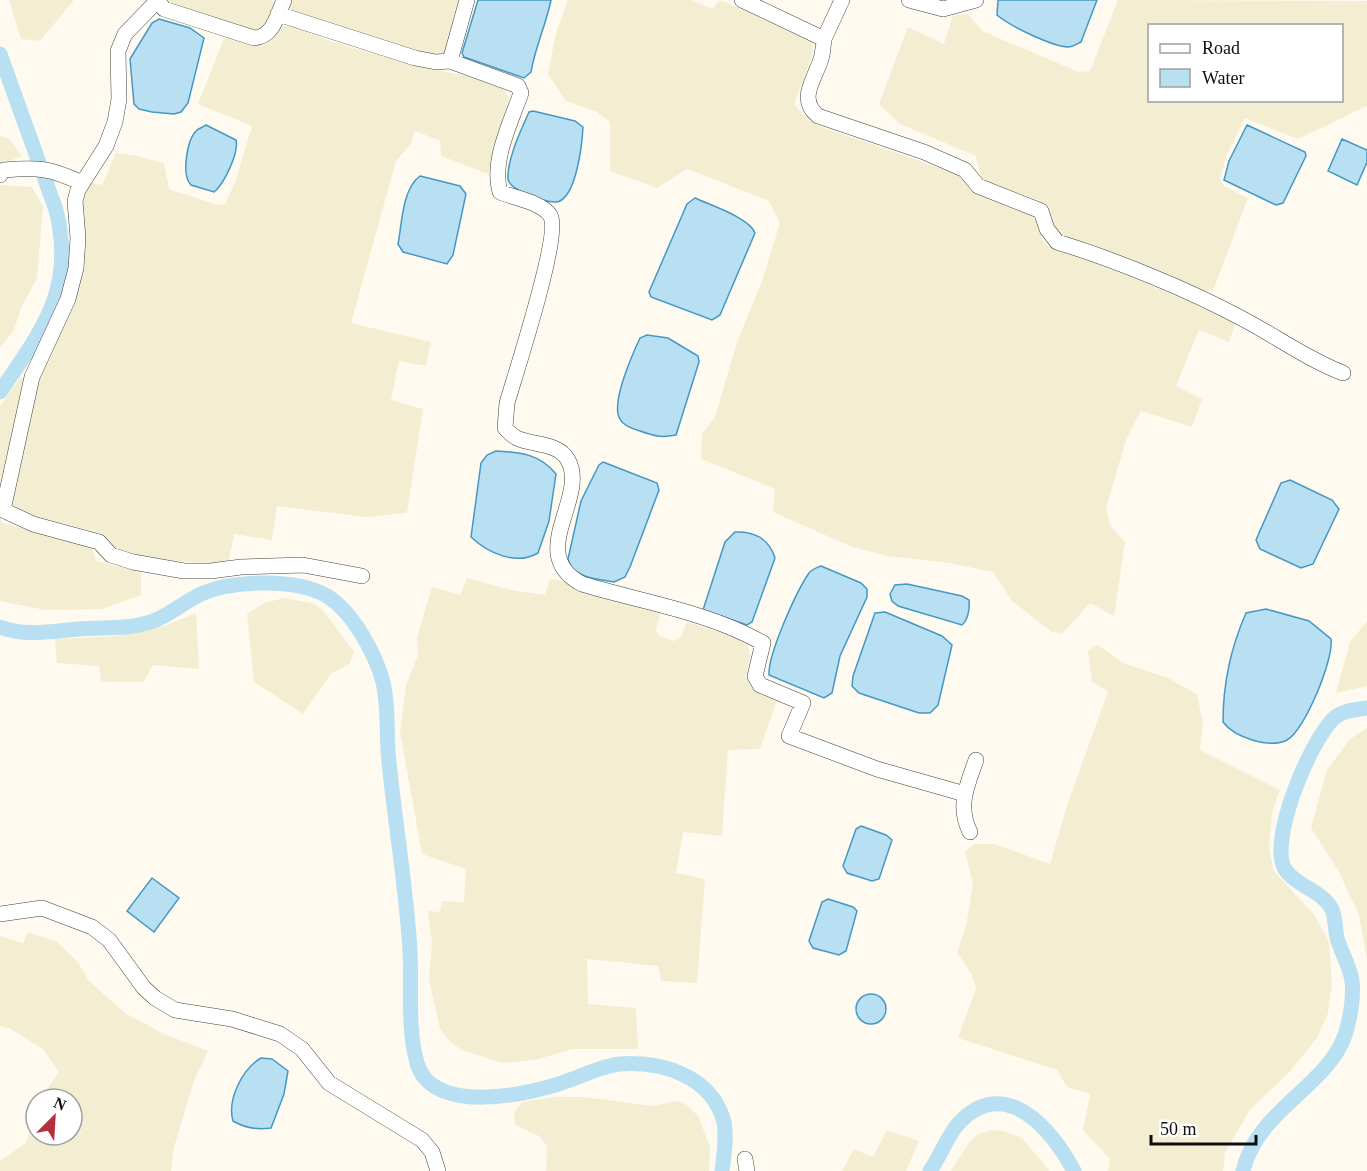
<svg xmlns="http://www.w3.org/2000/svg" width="1367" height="1171" viewBox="0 0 1367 1171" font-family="Georgia,serif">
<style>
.farmland{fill:#f3eed2;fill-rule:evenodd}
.water{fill:#b8e0f2;stroke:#4498c4;stroke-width:1.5}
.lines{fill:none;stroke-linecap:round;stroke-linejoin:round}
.canal{stroke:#b8e0f2;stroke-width:15}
.minor-casing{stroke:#414141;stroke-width:16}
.minor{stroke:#fff;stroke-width:15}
</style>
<rect width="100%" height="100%" fill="#fefaf0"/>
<path class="farmland" d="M 9,0 L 74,0 L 40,41 L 21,39 Z
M 164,0 L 272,0 L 276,6 L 268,23 L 259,30 L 249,30 Z
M 289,0 L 460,0 L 445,55 L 430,55 L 288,12 Z
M 568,0 L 692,0 L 712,9 L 720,0 L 806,36 L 813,41 L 812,55 L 794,104 L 808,120 L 822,127 L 960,175 L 970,190 L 1033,216 L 1037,220 L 1043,242 L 1049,246 L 1108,267 L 1236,322 L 1229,342 L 1199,330 L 1176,386 L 1202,399 L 1192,427 L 1141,411 L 1126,440 L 1106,508 L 1110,525 L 1125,542 L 1114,616 L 1090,603 L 1062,634 L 1052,632 L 1012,601 L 993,572 L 949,563 L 888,556 L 852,547 L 773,512 L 775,489 L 701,459 L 702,434 L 715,417 L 737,342 L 762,281 L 780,223 L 769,201 L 687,169 L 657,188 L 610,171 L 610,122 L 597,112 L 566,101 L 548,74 L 556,33 Z
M 1118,0 L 1367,1 L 1367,106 L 1298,139 L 1245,118 L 1226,157 L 1220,179 L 1224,186 L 1248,198 L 1214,288 L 1204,293 L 1065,238 L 1058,232 L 1046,207 L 1038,200 L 982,181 L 976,156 L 900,124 L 879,104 L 908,27 L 944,44 L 953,15 L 968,14 L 982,31 L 1079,72 L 1090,71 ZM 1150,26 L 1342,26 L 1342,100 L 1150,100 Z
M 289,25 L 330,41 L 416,66 L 468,76 L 503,89 L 509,98 L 488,174 L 441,156 L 440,141 L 415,131 L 410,145 L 396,161 L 351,323 L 431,342 L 426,366 L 399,361 L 391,400 L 423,409 L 407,513 L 366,517 L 277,506 L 272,540 L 234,534 L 228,565 L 142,558 L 113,549 L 109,540 L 100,533 L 9,509 L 37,376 L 60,328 L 87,182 L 102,185 L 116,153 L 137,156 L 164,163 L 169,189 L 218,205 L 225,204 L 236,180 L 252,126 L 198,104 L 225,36 L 260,47 L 269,42 L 280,27 Z
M 0,135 L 9,139 L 22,156 L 0,165 Z
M 0,185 L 32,187 L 43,206 L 37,278 L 21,308 L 14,330 L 0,348 Z
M 21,377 L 24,379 L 0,504 L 0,406 Z
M 0,512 L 2,523 L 92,545 L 96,561 L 141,572 L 141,595 L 102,609 L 45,610 L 0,601 Z
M 467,578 L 511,590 L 545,595 L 550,579 L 564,581 L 594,595 L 660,613 L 656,631 L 660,636 L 674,641 L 681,637 L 687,622 L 747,641 L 750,655 L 746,676 L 752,688 L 777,700 L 760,749 L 728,750 L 722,836 L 683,832 L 676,873 L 705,879 L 697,983 L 661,981 L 658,966 L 587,959 L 588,1004 L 636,1008 L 638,1049 L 572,1049 L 535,1060 L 502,1063 L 462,1050 L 450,1042 L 440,1029 L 429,979 L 432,943 L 428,911 L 440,912 L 442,901 L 464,902 L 466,869 L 422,854 L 400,732 L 406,685 L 418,655 L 417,637 L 432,587 L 460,595 Z
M 284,598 L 312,603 L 323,610 L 354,652 L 349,664 L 331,674 L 303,714 L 254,682 L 247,614 L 264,603 Z
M 196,613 L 199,669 L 153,665 L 143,682 L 101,682 L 99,666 L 57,663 L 55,639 L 116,636 L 164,626 Z
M 1367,621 L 1367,686 L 1336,693 L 1350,642 Z
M 1098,645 L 1123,663 L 1168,678 L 1197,694 L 1203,724 L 1200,750 L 1280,790 L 1272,813 L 1269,848 L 1274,871 L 1315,916 L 1329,942 L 1332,983 L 1328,1013 L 1317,1038 L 1291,1070 L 1249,1111 L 1225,1153 L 1223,1171 L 1108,1171 L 1110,1159 L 1083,1130 L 1090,1094 L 1067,1087 L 1057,1070 L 958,1038 L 976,989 L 971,973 L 957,953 L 966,926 L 973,884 L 965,851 L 974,844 L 994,844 L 1050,864 L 1067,806 L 1108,691 L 1092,682 L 1088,650 Z
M 1367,728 L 1367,960 L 1359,915 L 1338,870 L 1311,828 L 1327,770 L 1350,739 Z
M 28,932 L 57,942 L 77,961 L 89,981 L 125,1013 L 164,1034 L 208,1051 L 194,1081 L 174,1147 L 171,1171 L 0,1171 L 0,1161 L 26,1143 L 36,1109 L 36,1135 L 72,1135 L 72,1099 L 40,1099 L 59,1072 L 43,1049 L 9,1028 L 0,1026 L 0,936 L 23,943 Z
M 555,1097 L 584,1097 L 653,1106 L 676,1101 L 687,1105 L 698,1116 L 710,1147 L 709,1171 L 546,1171 L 547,1146 L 539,1136 L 515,1125 L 514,1113 L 522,1102 Z
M 887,1130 L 919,1141 L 906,1171 L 842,1171 L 854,1149 L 873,1157 Z
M 992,1130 L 1004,1131 L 1022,1138 L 1050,1171 L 951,1171 L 970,1141 L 978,1134 Z"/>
<path class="water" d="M 478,0 L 551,0 C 546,25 535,47 531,72 L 524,78 L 464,57 L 462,53 Z
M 998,0 L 1097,0 L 1081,42 C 1077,44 1073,47 1068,47 C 1051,46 1010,26 997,15 Z
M 159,19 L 190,28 L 204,38 L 188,103 L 181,112 L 174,114 L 152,112 L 139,109 L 134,104 L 130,59 L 152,23 Z
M 533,111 L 575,121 L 583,127 C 582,144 577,192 560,201 C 551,206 508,190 508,179 C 507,159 521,130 529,112 Z
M 206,125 L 236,140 C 239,153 224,184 214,192 L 191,185 C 181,175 187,139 197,130 C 198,129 205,126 206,125 Z
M 1247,125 L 1305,152 L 1306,156 L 1283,203 L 1276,205 L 1224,180 L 1229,161 Z
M 1342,139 L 1367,150 L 1367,162 L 1357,185 L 1328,171 Z
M 420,176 L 460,186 L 466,194 L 453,255 L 447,264 L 403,252 L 398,244 C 402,224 402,189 420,176 Z
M 695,198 C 710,205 750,218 755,233 L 720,315 L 712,320 L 651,297 L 649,292 L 687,204 Z
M 647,335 L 668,338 L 698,356 L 699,362 L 676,435 C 661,438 654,436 640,431 C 633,429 623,426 620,419 C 610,404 633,353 640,338 Z
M 496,451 C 520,452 540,454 556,474 L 549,521 L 538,553 C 516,566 488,553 471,537 L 481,463 L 487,455 Z
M 603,462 L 657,483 L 659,490 L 630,567 L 625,577 L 614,582 C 598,579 572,578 568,559 L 581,501 L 599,465 Z
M 1290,480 L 1332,500 L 1339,509 L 1313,564 L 1301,568 L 1260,549 L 1256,540 L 1281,483 Z
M 735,532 C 754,531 769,539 775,558 L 752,622 L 747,625 L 703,610 L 725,542 Z
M 821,566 L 861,583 L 867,589 L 867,597 L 840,656 L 832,693 L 824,698 L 769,675 C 768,654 796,592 809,573 C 812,569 816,568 821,566 Z
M 907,584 L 962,596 L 969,600 C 970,608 968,620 962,625 L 898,606 L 892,601 L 890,594 L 895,585 Z
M 1266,609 L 1309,621 L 1331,639 C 1334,659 1305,730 1287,740 C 1269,749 1234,737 1223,722 C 1223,684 1231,647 1246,613 Z
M 885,612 L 942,636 L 952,645 L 938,705 L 930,713 L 919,713 L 859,693 L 852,686 L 853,676 L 875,613 Z
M 861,826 L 886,835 L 892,840 L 879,879 L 872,881 L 847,873 L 843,866 L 856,829 Z
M 152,878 L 179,898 L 154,932 L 127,911 Z
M 828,899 L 853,907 L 857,911 L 846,951 L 839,955 L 813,948 L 809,941 L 822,902 Z
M856 1009a15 15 0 1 1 30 0a15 15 0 1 1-30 0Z
M 261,1058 L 272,1059 L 288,1071 L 284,1094 L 271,1128 C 258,1130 245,1128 233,1121 C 227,1100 242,1069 261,1058 Z"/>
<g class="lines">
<path class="canal" d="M 0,54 L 56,210 C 76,289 42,330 0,392
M 0,627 C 26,637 53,631 79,629 C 104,627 129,630 153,621 C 170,615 184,602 201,594 C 232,580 297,578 327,596 C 353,612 375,653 383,682 C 389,707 386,737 389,762 C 395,824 407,891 410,952 C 412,989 407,1027 417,1063 C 432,1116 529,1095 567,1081 C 584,1075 602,1066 620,1064 C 662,1061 712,1076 724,1122 C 727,1137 724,1156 722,1171
M 930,1171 C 940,1156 947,1137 958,1124 C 1004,1073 1052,1129 1074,1171
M 1243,1171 C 1257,1110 1327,1087 1345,1035 C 1350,1020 1354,996 1352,981 C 1350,966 1341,952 1337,938 C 1334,924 1337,911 1325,900 C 1313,888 1286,880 1282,862 C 1275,826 1309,745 1333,719 C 1342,710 1356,710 1367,708"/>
<defs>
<path id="minor" d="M 157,0 L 164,9 L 254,38 C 273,37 277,16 284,0
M 742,0 L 824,39 C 823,46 823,53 821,59 C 815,79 797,99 818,116 L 924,152 L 965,170 L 978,186 L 1041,211 L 1047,229 L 1057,242 C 1116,260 1189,290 1243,319 C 1277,337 1307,359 1343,373
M 909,0 L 943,9 L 976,0
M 157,1 L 125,34 L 118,51 L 119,99 L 115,122 L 106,146 L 78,190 L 75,201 L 78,238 L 76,268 L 68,299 L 32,377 L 3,510 L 33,524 L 99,542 L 111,555 L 133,562 L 184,571 L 211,571 L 241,567 L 303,565 L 362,576
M 278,14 L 415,58 L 436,62 L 450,61 L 518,86 L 521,93 C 511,122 491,161 500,192 C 514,198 541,202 550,215 C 562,233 515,375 507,403 L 505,428 C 509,432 513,437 519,439 C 534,445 559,443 568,460 C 589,498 525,554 582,584 C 642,602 709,612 763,643 L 755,676 L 760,685 L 803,703 L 789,736 L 877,769 L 965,794
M 824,39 L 842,0
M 450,61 L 467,0
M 0,175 L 4,170 C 38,167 50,168 82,183
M 970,832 C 957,806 967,786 976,760
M 0,914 L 42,908 L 92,927 L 109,940 L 144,988 L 155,998 L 175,1010 L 232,1019 L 280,1034 L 302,1049 L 329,1083 L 422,1140 L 432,1152 L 438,1171
M 745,1159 L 747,1171"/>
</defs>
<use href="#minor" class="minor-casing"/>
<use href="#minor" class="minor"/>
</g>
<rect x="1148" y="24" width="195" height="78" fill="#ffffff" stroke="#9f9f9f" stroke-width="1.5"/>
<rect x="1160" y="44" width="30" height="9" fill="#ffffff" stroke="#9f9f9f" stroke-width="1.5"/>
<text x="1202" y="54" font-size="18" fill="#0e0e0e">Road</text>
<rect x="1160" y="69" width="30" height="18" fill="#b8e0f2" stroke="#9f9f9f" stroke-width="1.5"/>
<text x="1202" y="84" font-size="18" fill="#0e0e0e">Water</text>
<g transform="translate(54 1117) rotate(24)"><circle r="28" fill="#ffffff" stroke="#9f9f9f" stroke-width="1.5"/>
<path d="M0-4.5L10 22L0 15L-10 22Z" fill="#b52f3d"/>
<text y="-9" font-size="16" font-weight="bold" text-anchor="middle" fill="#0e0e0e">N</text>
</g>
<path d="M1151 1135v9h105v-9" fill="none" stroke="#0e0e0e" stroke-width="3"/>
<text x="1160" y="1135" font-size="18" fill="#0e0e0e" stroke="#ffffff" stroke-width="4.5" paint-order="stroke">50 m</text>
</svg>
